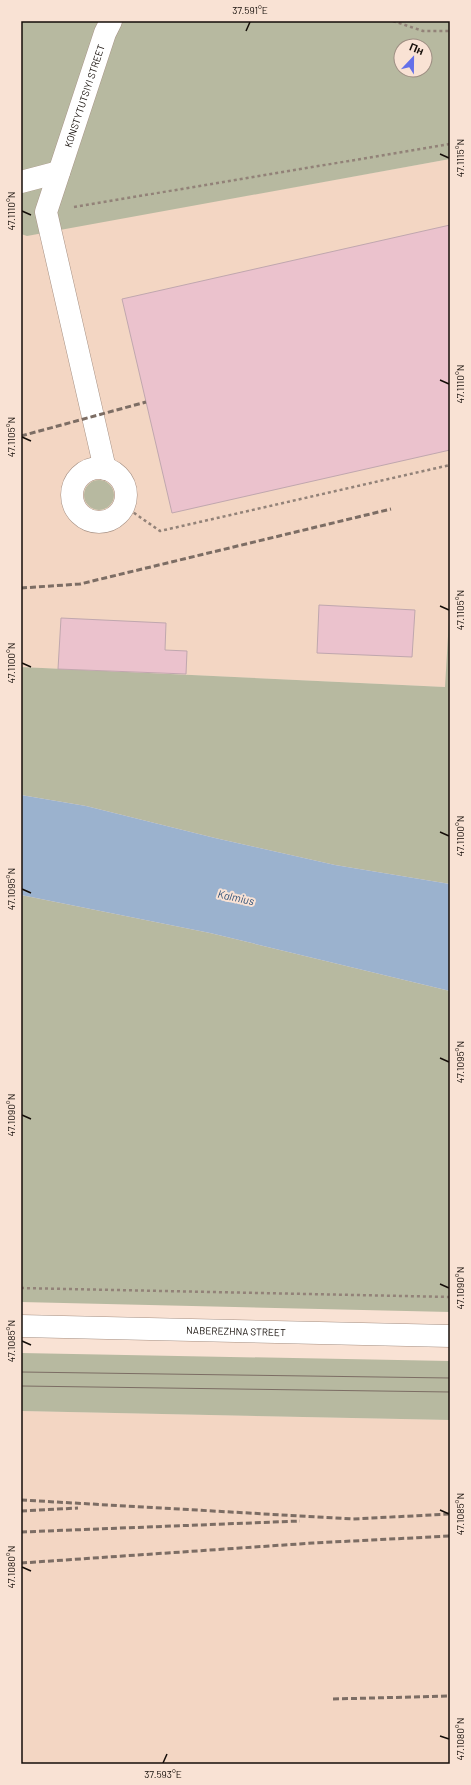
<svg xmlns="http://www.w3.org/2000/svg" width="471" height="1785" viewBox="0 0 471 1785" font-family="Barlow,sans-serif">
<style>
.built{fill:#f3d6c3}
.green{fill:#b7b9a0;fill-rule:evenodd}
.water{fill:#9bb2ce}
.building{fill:#ebc2cd;stroke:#c0a7ae}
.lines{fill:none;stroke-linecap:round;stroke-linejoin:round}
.minor-casing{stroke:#a69083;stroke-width:23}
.highway-casing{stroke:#a69083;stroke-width:23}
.path{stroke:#928278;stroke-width:2.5;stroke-dasharray:3 3;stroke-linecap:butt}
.minor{stroke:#fff;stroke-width:22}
.highway{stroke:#fff;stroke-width:22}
.tram{stroke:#7c6d64;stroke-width:1}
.rail{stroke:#7c6d64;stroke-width:3;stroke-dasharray:6 3;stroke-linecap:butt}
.ticks{fill:none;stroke:#140d08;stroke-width:1.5}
.labels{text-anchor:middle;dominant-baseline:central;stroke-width:4;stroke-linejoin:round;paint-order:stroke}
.street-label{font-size:10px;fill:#140d08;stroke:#f9e2d4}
.water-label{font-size:11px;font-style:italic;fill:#2e5078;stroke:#f9e2d4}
.neatline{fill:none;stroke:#140d08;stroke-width:1.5}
.ticks-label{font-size:10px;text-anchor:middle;fill:#140d08}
</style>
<rect width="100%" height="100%" fill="#f9e2d4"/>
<path class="built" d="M 450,159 L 450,602 L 446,687 L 21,667 L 21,234 L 27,235 Z
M 21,1411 L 450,1420 L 450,1764 L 21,1764 Z"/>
<path class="green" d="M 21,21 L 450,21 L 450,159 L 27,236 L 21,234 ZM 401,46 L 425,46 L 425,70 L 401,70 Z
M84 495a15 15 0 1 1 30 0a15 15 0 1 1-30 0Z
M 450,602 L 450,884 L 335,865 L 215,838 L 86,806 L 21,795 L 21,667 L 445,687 Z
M 21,895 L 210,933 L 450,991 L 450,1312 L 21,1302 Z
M 21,1353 L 450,1361 L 450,1420 L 21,1411 Z"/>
<path class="water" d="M 21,795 L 86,806 L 215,838 L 335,865 L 450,884 L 450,991 L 210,933 L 21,895 Z"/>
<path class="building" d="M 450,225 L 450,450 L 172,513 L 122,299 Z
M 319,605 L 415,610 L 412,657 L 317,653 Z
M 61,618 L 166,623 L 165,650 L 187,651 L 186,674 L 58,669 Z"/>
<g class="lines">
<defs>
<g id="minor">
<path d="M 21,182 L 59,172"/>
<circle cx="99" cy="495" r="27"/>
<path id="s1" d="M 105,469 L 46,212 L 105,33 L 111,21"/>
</g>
<g id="highway">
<path id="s2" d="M 21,1326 L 450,1336"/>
</g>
</defs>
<use href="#minor" class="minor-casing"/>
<use href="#highway" class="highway-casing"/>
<path class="path" d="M 393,21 L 423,31 L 450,31
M 74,207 L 450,144
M 124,506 L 160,531 L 450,465
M 21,1288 L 450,1297"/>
<use href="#minor" class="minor"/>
<use href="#highway" class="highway"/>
<path class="tram" d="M 21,1372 L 450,1378
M 21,1386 L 450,1392"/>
<path class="rail" d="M 21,436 L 146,402
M 21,588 L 80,584 L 391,509
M 21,1500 L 353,1519 L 450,1514
M 21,1511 L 78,1508
M 21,1532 L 300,1521
M 21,1563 L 313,1543 L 450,1536
M 333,1699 L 450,1696"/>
</g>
<path class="ticks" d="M 246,31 L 250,22M 440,154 L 449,158M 22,211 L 31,215M 440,380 L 449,384M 22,437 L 31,441M 440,606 L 449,610M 22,663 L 31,667M 440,832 L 449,836M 22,889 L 31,893M 440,1058 L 449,1062M 22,1115 L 31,1119M 440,1284 L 449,1288M 22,1341 L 31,1345M 440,1510 L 449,1514M 22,1567 L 31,1571M 440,1736 L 449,1739M 163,1763 L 167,1754"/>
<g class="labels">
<g class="street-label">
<text stroke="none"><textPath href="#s1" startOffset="386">KONSTYTUTSIYI STREET</textPath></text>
<text stroke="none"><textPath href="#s2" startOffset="215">NABEREZHNA STREET</textPath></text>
</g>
<g class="water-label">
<text transform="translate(236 897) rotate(12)">Kalmius</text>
</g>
</g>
<rect width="471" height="1785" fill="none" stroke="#f9e2d4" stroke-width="44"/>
<g transform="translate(413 58) rotate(22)"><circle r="19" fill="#f9e2d4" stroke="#9d8d82"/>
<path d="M0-3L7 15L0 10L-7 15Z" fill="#6470e9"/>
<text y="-6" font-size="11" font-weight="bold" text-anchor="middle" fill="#140d08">Пн</text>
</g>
<rect x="22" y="22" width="427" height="1741" class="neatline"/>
<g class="ticks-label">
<text x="250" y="14">37.591°E</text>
<text transform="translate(460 158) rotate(-90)" y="4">47.1115°N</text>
<text transform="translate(11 211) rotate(-90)" y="4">47.1110°N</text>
<text transform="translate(460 384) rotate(-90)" y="4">47.1110°N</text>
<text transform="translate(11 437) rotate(-90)" y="4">47.1105°N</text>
<text transform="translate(460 610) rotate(-90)" y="4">47.1105°N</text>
<text transform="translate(11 663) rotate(-90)" y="4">47.1100°N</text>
<text transform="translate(460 836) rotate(-90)" y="4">47.1100°N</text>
<text transform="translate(11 889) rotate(-90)" y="4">47.1095°N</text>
<text transform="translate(460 1062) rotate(-90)" y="4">47.1095°N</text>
<text transform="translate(11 1115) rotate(-90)" y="4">47.1090°N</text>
<text transform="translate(460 1288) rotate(-90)" y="4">47.1090°N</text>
<text transform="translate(11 1341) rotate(-90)" y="4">47.1085°N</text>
<text transform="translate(460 1514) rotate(-90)" y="4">47.1085°N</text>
<text transform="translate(11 1567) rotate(-90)" y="4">47.1080°N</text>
<text transform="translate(460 1739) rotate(-90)" y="4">47.1080°N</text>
<text x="163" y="1778">37.593°E</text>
</g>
</svg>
